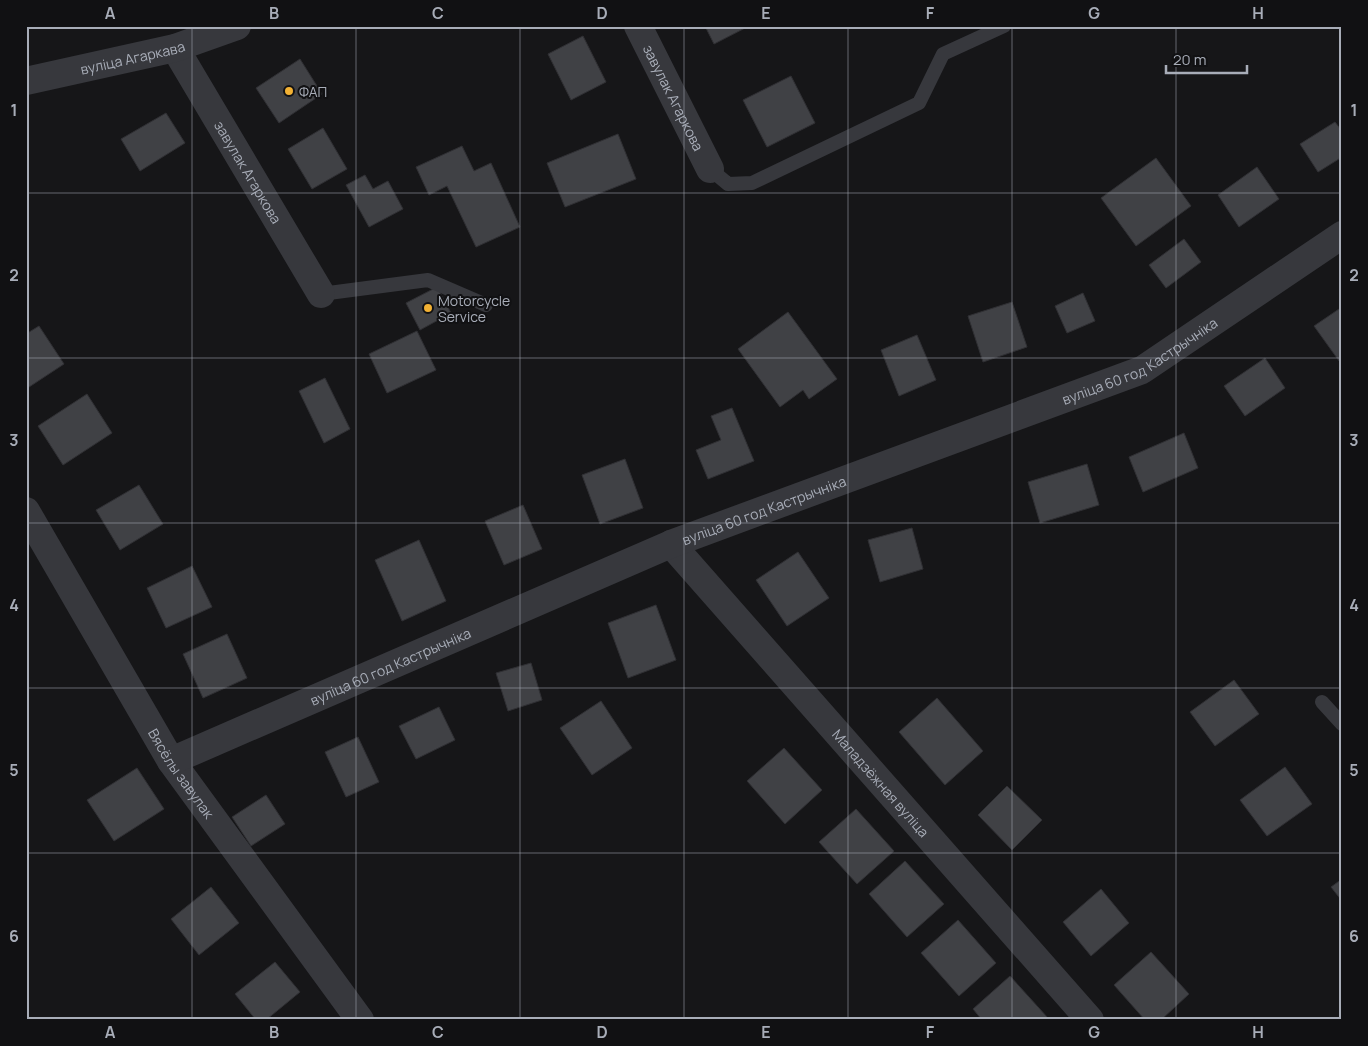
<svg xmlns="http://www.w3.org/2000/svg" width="1368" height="1046" viewBox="0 0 1368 1046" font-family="Manrope,sans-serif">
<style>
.building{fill:#404145;stroke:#303034}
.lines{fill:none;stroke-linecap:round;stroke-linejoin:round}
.service{stroke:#37383d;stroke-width:14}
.minor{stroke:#37383d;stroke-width:28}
.grid{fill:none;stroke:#a8adb8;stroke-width:1;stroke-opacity:0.55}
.poi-dot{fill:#f2b134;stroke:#111113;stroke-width:2}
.labels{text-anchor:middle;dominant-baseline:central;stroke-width:4;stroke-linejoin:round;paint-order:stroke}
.street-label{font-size:14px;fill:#a8adb8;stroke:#111113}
.poi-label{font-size:14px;fill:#a8adb8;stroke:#111113;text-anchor:start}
.neatline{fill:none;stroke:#a8adb8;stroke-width:2}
.grid-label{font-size:16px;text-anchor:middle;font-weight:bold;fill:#a8adb8}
</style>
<rect width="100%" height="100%" fill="#161618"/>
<path class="building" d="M 705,26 L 749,26 L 714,44 Z
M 583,36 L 606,82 L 571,100 L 548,54 Z
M 300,59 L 322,94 L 279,123 L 256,88 Z
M 791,76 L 815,123 L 767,147 L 743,100 Z
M 166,113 L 185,143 L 140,171 L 121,139 Z
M 1335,122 L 1342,131 L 1342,157 L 1318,172 L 1300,144 Z
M 323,128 L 347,169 L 312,189 L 288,149 Z
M 618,134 L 636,179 L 565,207 L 547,163 Z
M 462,146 L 474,171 L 491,163 L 520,227 L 476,247 L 447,186 L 429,195 L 416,167 Z
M 1156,158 L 1191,206 L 1136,246 L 1101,198 Z
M 1257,167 L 1279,199 L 1239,227 L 1218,195 Z
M 365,175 L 373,189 L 388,181 L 403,209 L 369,227 L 346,185 Z
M 1184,239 L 1201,262 L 1166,288 L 1149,265 Z
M 437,287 L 451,313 L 420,330 L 406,303 Z
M 1083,293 L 1095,321 L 1067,333 L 1055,306 Z
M 1012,302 L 1027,347 L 983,362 L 968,316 Z
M 1342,307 L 1342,365 L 1314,326 Z
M 788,312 L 837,379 L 809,399 L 803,390 L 780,407 L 738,349 Z
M 39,326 L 64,364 L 26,389 L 26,334 Z
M 417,331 L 436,370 L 387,393 L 369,354 Z
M 917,335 L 936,380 L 899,396 L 881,350 Z
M 1265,358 L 1285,388 L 1245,416 L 1224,386 Z
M 325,378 L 350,429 L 324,443 L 299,391 Z
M 87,394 L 112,433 L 63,465 L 38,426 Z
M 732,408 L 754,461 L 708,479 L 696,450 L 721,440 L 711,416 Z
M 1184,433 L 1198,468 L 1143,492 L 1129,457 Z
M 625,459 L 643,508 L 600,524 L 582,475 Z
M 1087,464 L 1099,505 L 1040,523 L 1028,482 Z
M 139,485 L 163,524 L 120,550 L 96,510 Z
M 523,505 L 542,549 L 504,565 L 485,521 Z
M 912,528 L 923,569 L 880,582 L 868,540 Z
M 419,540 L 446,601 L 402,621 L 375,560 Z
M 798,552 L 829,598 L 787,626 L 756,580 Z
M 192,566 L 212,607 L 166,628 L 147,588 Z
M 656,605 L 676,660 L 628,678 L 608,623 Z
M 227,634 L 247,678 L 203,698 L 183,654 Z
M 531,663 L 542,700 L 508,711 L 496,673 Z
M 1234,680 L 1259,714 L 1215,746 L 1190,712 Z
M 937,698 L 983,751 L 945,785 L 899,732 Z
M 601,701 L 632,748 L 592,775 L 560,728 Z
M 439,707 L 455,740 L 416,759 L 399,726 Z
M 358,737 L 379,782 L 346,797 L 325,752 Z
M 784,748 L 822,790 L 785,824 L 747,781 Z
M 1285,767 L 1312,804 L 1267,836 L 1240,800 Z
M 137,768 L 164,809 L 114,841 L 87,800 Z
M 1007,786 L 1042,820 L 1012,850 L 978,815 Z
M 266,795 L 285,824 L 251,846 L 232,817 Z
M 856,809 L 894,851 L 857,884 L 819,842 Z
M 905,861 L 944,904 L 907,937 L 869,894 Z
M 1342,879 L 1342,901 L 1331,887 Z
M 211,887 L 239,923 L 199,955 L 171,919 Z
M 1101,889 L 1129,923 L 1091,956 L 1063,922 Z
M 958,920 L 996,963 L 959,996 L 921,953 Z
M 1151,952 L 1189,994 L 1161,1020 L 1145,1020 L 1114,985 Z
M 275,962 L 300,992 L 266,1020 L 256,1020 L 235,994 Z
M 1010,976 L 1048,1018 L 1046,1020 L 982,1020 L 973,1009 Z"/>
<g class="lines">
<path class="service" d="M 710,169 L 728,184 L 752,183 L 919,103 L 943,54 L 1004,26
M 321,294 L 428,280 L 486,305
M 1322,702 L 1342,724"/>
<g class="minor">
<path id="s1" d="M 638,26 L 710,169"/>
<path id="s2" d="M 175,48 L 321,294"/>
<path id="s3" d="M 26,81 L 175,48 L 237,26"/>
<path id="s4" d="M 26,511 L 171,761 L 360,1020"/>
<path id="s5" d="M 671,544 L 1090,1020"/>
<path id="s6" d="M 171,761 L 671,544 L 1142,370 L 1342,235"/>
</g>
</g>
<path class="grid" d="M 192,26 L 192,1020M 356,26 L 356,1020M 520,26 L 520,1020M 684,26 L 684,1020M 848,26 L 848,1020M 1012,26 L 1012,1020M 1176,26 L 1176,1020M 26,193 L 1342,193M 26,358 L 1342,358M 26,523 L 1342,523M 26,688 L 1342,688M 26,853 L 1342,853"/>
<g class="poi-dot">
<circle cx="289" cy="91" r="5"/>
<circle cx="428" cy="308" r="5"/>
</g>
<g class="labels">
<g class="street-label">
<text stroke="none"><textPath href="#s3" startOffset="109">вуліца Агаркава</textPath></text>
<text stroke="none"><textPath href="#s1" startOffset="80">завулак Агаркова</textPath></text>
<text stroke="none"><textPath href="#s2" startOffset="144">завулак Агаркова</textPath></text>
<text stroke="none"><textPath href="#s6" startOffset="1049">вуліца 60 год Кастрычніка</textPath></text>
<text stroke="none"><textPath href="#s6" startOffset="644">вуліца 60 год Кастрычніка</textPath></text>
<text stroke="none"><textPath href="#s6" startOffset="239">вуліца 60 год Кастрычніка</textPath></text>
<text stroke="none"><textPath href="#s4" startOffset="305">Вясёлы завулак</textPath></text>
<text stroke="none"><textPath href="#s5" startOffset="318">Маладзёжная вуліца</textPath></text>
</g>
<g class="poi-label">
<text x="299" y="91">ФАП</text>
<text x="438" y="300">Motorcycle<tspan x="438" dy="16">Service</tspan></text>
</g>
</g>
<rect width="1368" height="1046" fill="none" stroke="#111113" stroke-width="55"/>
<path d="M1166 65v8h81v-8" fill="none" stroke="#a8adb8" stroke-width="2.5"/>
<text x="1173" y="65" font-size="15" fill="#a8adb8" stroke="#111113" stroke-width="4" paint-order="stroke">20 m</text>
<rect x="28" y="28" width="1312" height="990" class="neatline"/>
<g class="grid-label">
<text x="110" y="19">A</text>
<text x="274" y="19">B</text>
<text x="438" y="19">C</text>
<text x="602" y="19">D</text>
<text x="766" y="19">E</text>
<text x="930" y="19">F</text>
<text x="1094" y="19">G</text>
<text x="1258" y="19">H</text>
<text x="14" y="116">1</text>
<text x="1354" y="116">1</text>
<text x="14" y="281">2</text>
<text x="1354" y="281">2</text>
<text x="14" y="446">3</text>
<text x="1354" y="446">3</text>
<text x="14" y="611">4</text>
<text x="1354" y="611">4</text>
<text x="14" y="776">5</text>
<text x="1354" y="776">5</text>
<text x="14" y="942">6</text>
<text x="1354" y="942">6</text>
<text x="110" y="1038">A</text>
<text x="274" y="1038">B</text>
<text x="438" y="1038">C</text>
<text x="602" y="1038">D</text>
<text x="766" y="1038">E</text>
<text x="930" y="1038">F</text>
<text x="1094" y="1038">G</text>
<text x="1258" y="1038">H</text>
</g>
</svg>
